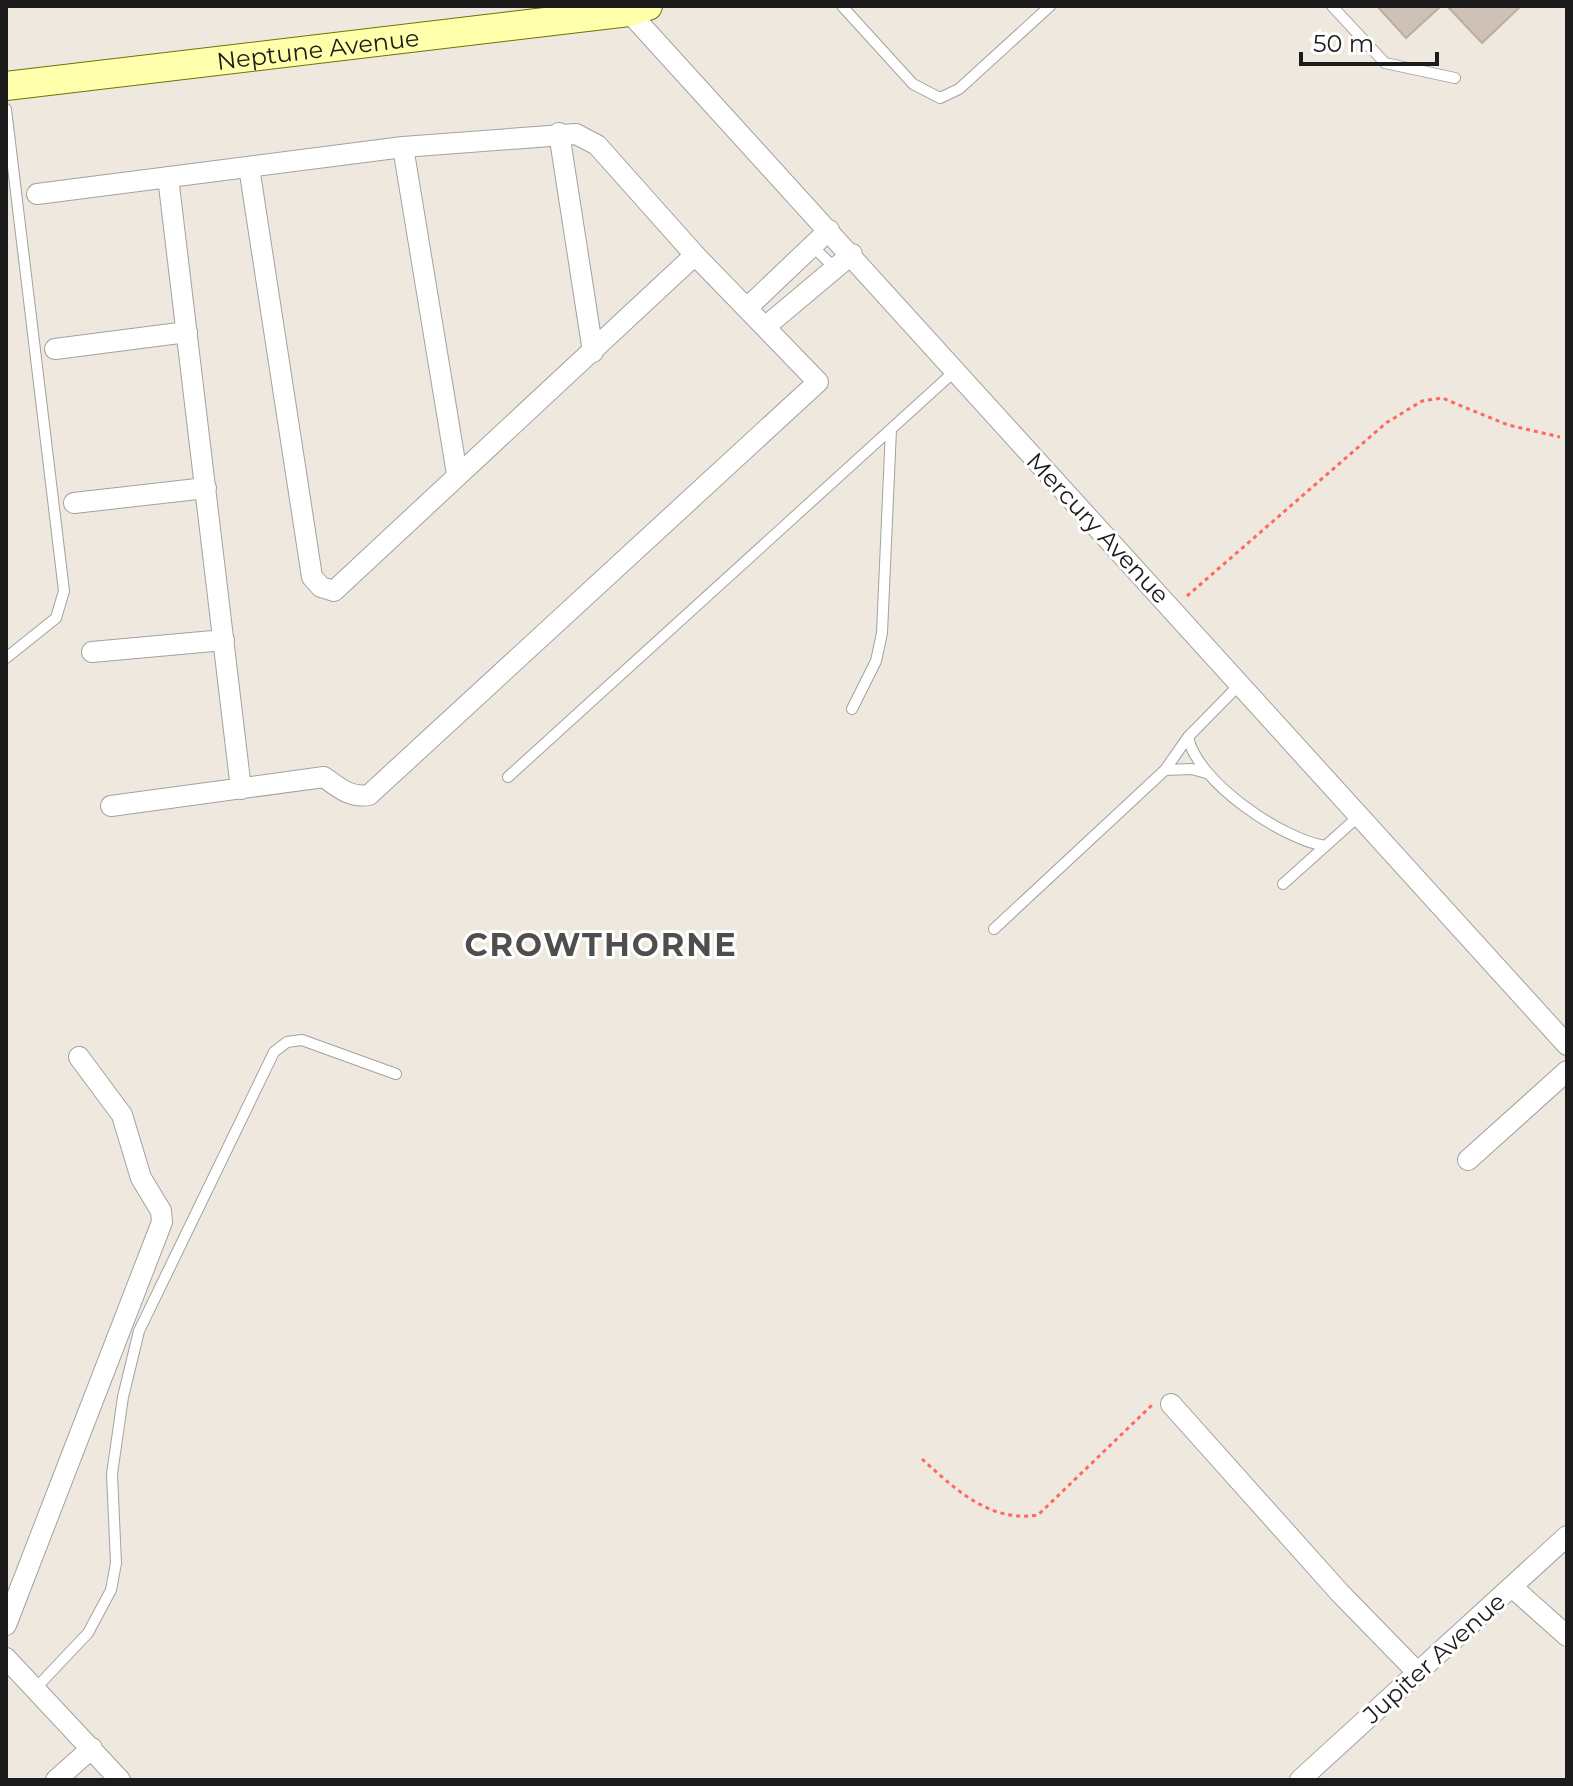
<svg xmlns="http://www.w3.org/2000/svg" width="1573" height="1786" viewBox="0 0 1573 1786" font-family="Montserrat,sans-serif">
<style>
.building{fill:#cec1b8;stroke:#c1ada0;stroke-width:2}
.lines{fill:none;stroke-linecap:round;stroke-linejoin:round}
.service-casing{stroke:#a2a2a2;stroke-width:12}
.minor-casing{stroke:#a2a2a2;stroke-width:22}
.secondary-casing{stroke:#6d7400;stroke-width:30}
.path{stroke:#ff685f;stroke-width:3;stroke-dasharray:4 4;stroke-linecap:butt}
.service{stroke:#fff;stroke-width:10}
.minor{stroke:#fff;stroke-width:20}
.secondary{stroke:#ffffac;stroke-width:28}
.labels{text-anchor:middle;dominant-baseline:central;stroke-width:6;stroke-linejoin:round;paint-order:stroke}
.street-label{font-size:24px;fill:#1b1b1b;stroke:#fff}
.district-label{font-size:32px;font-weight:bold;letter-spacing:2px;fill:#4e4e4e;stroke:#fff}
</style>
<rect width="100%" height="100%" fill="#eee8df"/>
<path class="building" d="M 1377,6 L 1441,6 L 1406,38 Z
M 1447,6 L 1521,6 L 1482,43 Z"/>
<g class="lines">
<defs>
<path id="service" d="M 842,6 L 913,84 L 940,98 L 959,89 L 1050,6
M 1332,6 L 1385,63 L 1455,78
M 6,109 L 64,591 L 56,618 L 6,658
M 812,246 L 835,268
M 852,709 L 876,661 L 882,633 L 891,429
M 1188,737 C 1197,782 1282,839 1325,846
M 1165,770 L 1192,769 L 1206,773
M 508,777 L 956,370
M 1283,884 L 1360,815
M 994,929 L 1165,770 L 1188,737 L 1240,684
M 35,1689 L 88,1633 L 111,1590 L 116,1563 L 112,1474 L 123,1397 L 139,1331 L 274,1052 L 287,1042 L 302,1040 L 396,1074"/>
<path id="minor" d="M 629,12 L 1567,1045
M 559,133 L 593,352
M 403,147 L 457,474
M 249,167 L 312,577 L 321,587 L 334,591 L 695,255
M 168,177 L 241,789
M 37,194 L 403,147 L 576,134 L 597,145 L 695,255 L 818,382 L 369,795 C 350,798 339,788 324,777 L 111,806
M 747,308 L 829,230
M 765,327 L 852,254
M 55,349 L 187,332
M 74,503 L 206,488
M 92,652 L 224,640
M 1468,1160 L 1567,1071
M 1171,1404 L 1340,1593 L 1418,1673
M 1512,1587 L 1567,1636
M 6,1625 L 162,1222 L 161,1211 L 141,1178 L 122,1115 L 79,1057
M 6,1658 L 120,1780
M 56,1780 L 92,1748
M 1300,1780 L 1567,1536"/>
<g id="secondary">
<path id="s1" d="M 6,86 L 629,12 L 648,6"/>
</g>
</defs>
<use href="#service" class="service-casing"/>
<use href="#minor" class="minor-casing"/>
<use href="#secondary" class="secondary-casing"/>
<path class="path" d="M 1187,596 L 1386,423 L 1422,401 L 1442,398 L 1508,425 L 1560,437
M 922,1459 C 955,1489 990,1523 1038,1515 L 1152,1405"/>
<use href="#service" class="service"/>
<use href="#minor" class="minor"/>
<use href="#secondary" class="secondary"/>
</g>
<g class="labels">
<g class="street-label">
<text stroke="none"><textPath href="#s1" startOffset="314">Neptune Avenue</textPath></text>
<text transform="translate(1098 528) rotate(47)">Mercury Avenue</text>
<text transform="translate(1434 1658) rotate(-42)">Jupiter Avenue</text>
</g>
<g class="district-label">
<text x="601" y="944">CROWTHORNE</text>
</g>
</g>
<rect width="1573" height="1786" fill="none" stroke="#1b1b1b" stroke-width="16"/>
<path d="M1301 52v12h136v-12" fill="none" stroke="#1b1b1b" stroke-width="4"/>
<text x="1313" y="52" font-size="24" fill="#1b1b1b" stroke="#ffffff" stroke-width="6" paint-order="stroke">50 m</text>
</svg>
